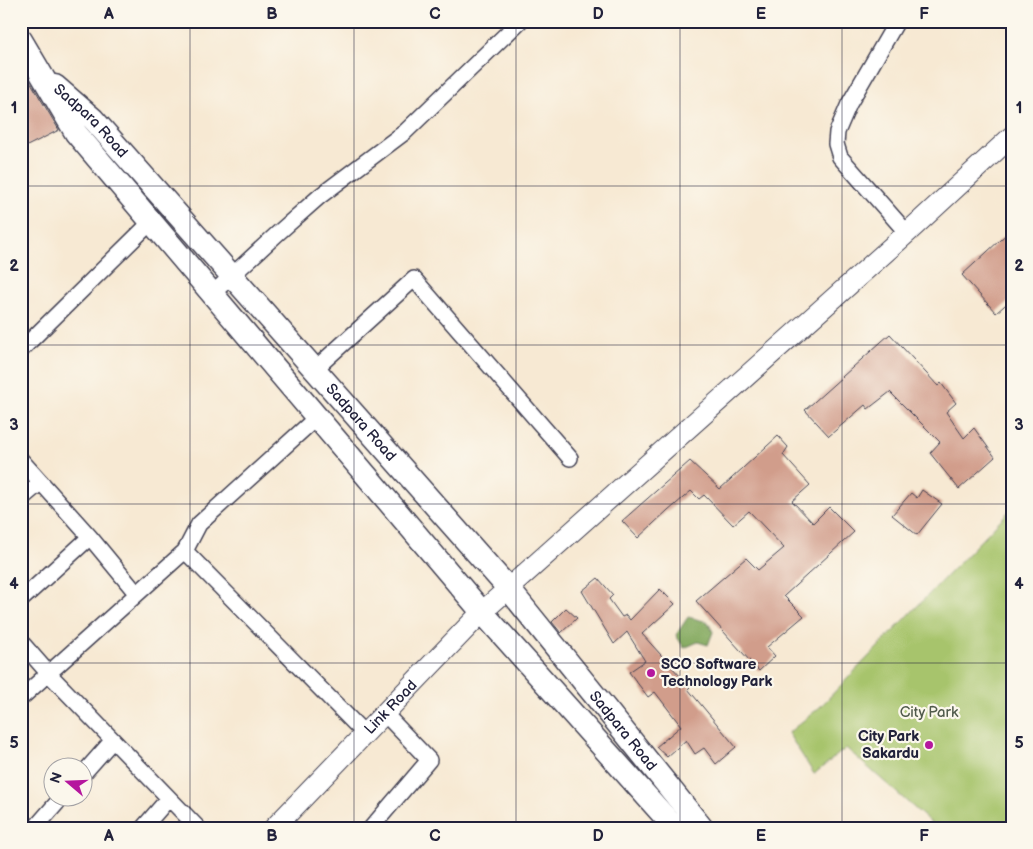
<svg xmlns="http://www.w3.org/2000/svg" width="1033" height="849" viewBox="0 0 1033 849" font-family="'Balsamiq Sans',sans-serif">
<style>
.green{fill:#a7c46c;stroke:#647354}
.forest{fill:#85aa60;stroke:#54664e}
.building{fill:#d19d8b}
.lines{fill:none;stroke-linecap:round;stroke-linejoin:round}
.minor-casing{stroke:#424052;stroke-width:18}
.secondary-casing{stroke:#424052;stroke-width:22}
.primary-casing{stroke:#424052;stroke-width:25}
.minor{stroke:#fff;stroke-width:15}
.secondary{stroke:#fff;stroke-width:20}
.primary{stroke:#fff;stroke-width:22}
.grid{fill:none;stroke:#22223b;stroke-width:1;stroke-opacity:0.55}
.poi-dot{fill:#b5179e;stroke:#fbf7ec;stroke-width:2}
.labels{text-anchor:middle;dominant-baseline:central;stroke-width:4.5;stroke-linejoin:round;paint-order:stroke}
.street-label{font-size:15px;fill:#22223b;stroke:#fbf7ec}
.poi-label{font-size:15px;font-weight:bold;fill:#22223b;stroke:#fbf7ec;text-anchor:start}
.park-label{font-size:15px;fill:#515b4c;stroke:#fbf7ec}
.neatline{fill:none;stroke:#22223b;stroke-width:2}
.grid-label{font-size:16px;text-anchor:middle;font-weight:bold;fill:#22223b}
</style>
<rect width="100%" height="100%" fill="#fbf7ec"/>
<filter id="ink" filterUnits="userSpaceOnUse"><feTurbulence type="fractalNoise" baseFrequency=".02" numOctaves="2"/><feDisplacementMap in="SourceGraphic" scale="10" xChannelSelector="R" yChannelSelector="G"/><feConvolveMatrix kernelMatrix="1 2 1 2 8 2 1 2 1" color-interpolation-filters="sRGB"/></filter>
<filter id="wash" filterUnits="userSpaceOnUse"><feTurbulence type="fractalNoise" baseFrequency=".0096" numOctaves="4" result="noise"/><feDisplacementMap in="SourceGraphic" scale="20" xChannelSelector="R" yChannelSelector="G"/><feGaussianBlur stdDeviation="1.12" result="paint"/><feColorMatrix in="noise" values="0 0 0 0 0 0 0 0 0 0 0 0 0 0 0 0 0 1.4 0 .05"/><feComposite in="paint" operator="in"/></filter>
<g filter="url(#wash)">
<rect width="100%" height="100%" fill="#f7e9d3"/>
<path class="green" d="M 1012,508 L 1012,828 L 937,828 L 846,748 L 814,774 L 788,733 L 820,707 Z"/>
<path class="forest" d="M 688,617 L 708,622 L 713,632 L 708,645 L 698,642 L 684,648 L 676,635 Z"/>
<g id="blocks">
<path class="building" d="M 21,66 L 59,130 L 21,149 Z
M 1012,229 L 1012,299 L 996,313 L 962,275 Z
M 890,334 L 938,386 L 941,383 L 956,403 L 946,412 L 964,438 L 974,428 L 995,457 L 959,489 L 946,473 L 930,453 L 940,442 L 890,392 L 868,409 L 865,405 L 829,436 L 805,410 Z
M 778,436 L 788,447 L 783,455 L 810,485 L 792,501 L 813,523 L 829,507 L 854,532 L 784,596 L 804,616 L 767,647 L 775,656 L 759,671 L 696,601 L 746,558 L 758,570 L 784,548 L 749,511 L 733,525 L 704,495 L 699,499 L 691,491 L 668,511 L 668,510 L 638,538 L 622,521 L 690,461 L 720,489 Z
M 922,490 L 942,504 L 917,535 L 892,515 L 911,493 L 917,498 Z
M 598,578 L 613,595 L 609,599 L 622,617 L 626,615 L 630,620 L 660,589 L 675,604 L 642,634 L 690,687 L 688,689 L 736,747 L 716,764 L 704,748 L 695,754 L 686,740 L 667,757 L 656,747 L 681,726 L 655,692 L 648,697 L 629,672 L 645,661 L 627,632 L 614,644 L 582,591 Z
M 566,608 L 577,618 L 561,633 L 552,622 Z"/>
</g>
</g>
<g filter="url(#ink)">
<use href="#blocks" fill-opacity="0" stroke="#424052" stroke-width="1"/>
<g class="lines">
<defs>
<path id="minor" d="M 897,21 L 849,104 L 837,132 L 836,144 L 840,157 L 907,233
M 212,294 L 277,234 L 320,196 L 405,132 L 520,21
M 21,350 L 151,222
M 315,369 L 414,279 L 570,458
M 21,460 L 90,537 L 137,594
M 21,499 L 41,482
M 185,551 L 199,524 L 317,417
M 21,600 L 90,537
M 21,642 L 49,674 L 198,828
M 21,698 L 185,551 L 365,734
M 82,775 L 113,740
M 35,828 L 63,796
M 143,828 L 169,798
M 371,828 L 429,760 L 385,714"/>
<g id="secondary">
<path id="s1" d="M 274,828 L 482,612 L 907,233 L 1012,136"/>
</g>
<g id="primary">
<path d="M 21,40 L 76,133 L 482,612 L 675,828"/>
<path id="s2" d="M 55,86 L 93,119 L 508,588 L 702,828"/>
</g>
</defs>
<use href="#minor" class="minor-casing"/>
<use href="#secondary" class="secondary-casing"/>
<use href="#primary" class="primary-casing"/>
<use href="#minor" class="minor"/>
<use href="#secondary" class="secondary"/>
<use href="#primary" class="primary"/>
</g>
</g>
<path class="grid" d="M 190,21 L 190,828M 354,21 L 354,828M 516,21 L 516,828M 680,21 L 680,828M 842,21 L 842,828M 21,186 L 1012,186M 21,345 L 1012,345M 21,504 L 1012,504M 21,663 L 1012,663"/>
<g class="poi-dot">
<circle cx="651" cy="673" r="5"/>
<circle cx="929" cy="745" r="5"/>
</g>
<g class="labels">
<g class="street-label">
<text stroke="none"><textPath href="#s2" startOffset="50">Sadpara Road</textPath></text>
<text stroke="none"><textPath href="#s2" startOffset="455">Sadpara Road</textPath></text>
<text stroke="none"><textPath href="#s1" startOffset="168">Link Road</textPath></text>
<text stroke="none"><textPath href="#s2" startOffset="860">Sadpara Road</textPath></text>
</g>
<g class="poi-label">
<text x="661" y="664">SCO Software<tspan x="661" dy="17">Technology Park</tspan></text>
<text x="919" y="736" text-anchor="end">City Park<tspan x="919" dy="17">Sakardu</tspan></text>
</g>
<g class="park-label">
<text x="929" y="712">City Park</text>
</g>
</g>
<rect width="1033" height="849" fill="none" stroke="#fbf7ec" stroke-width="55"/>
<g transform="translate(68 782) rotate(289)"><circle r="24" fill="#fbf7ec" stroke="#a4a2a5"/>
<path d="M0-4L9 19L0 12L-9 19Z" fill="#b5179e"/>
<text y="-8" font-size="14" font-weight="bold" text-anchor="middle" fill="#22223b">N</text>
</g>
<rect x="28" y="28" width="978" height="794" class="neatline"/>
<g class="grid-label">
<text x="109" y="19">A</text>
<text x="272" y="19">B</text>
<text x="435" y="19">C</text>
<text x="598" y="19">D</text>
<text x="761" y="19">E</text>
<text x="924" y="19">F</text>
<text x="14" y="113">1</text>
<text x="1019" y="113">1</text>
<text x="14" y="271">2</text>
<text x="1019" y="271">2</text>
<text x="14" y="430">3</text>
<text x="1019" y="430">3</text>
<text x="14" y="589">4</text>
<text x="1019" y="589">4</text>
<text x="14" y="748">5</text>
<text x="1019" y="748">5</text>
<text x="109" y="841">A</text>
<text x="272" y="841">B</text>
<text x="435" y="841">C</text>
<text x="598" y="841">D</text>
<text x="761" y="841">E</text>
<text x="924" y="841">F</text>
</g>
</svg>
